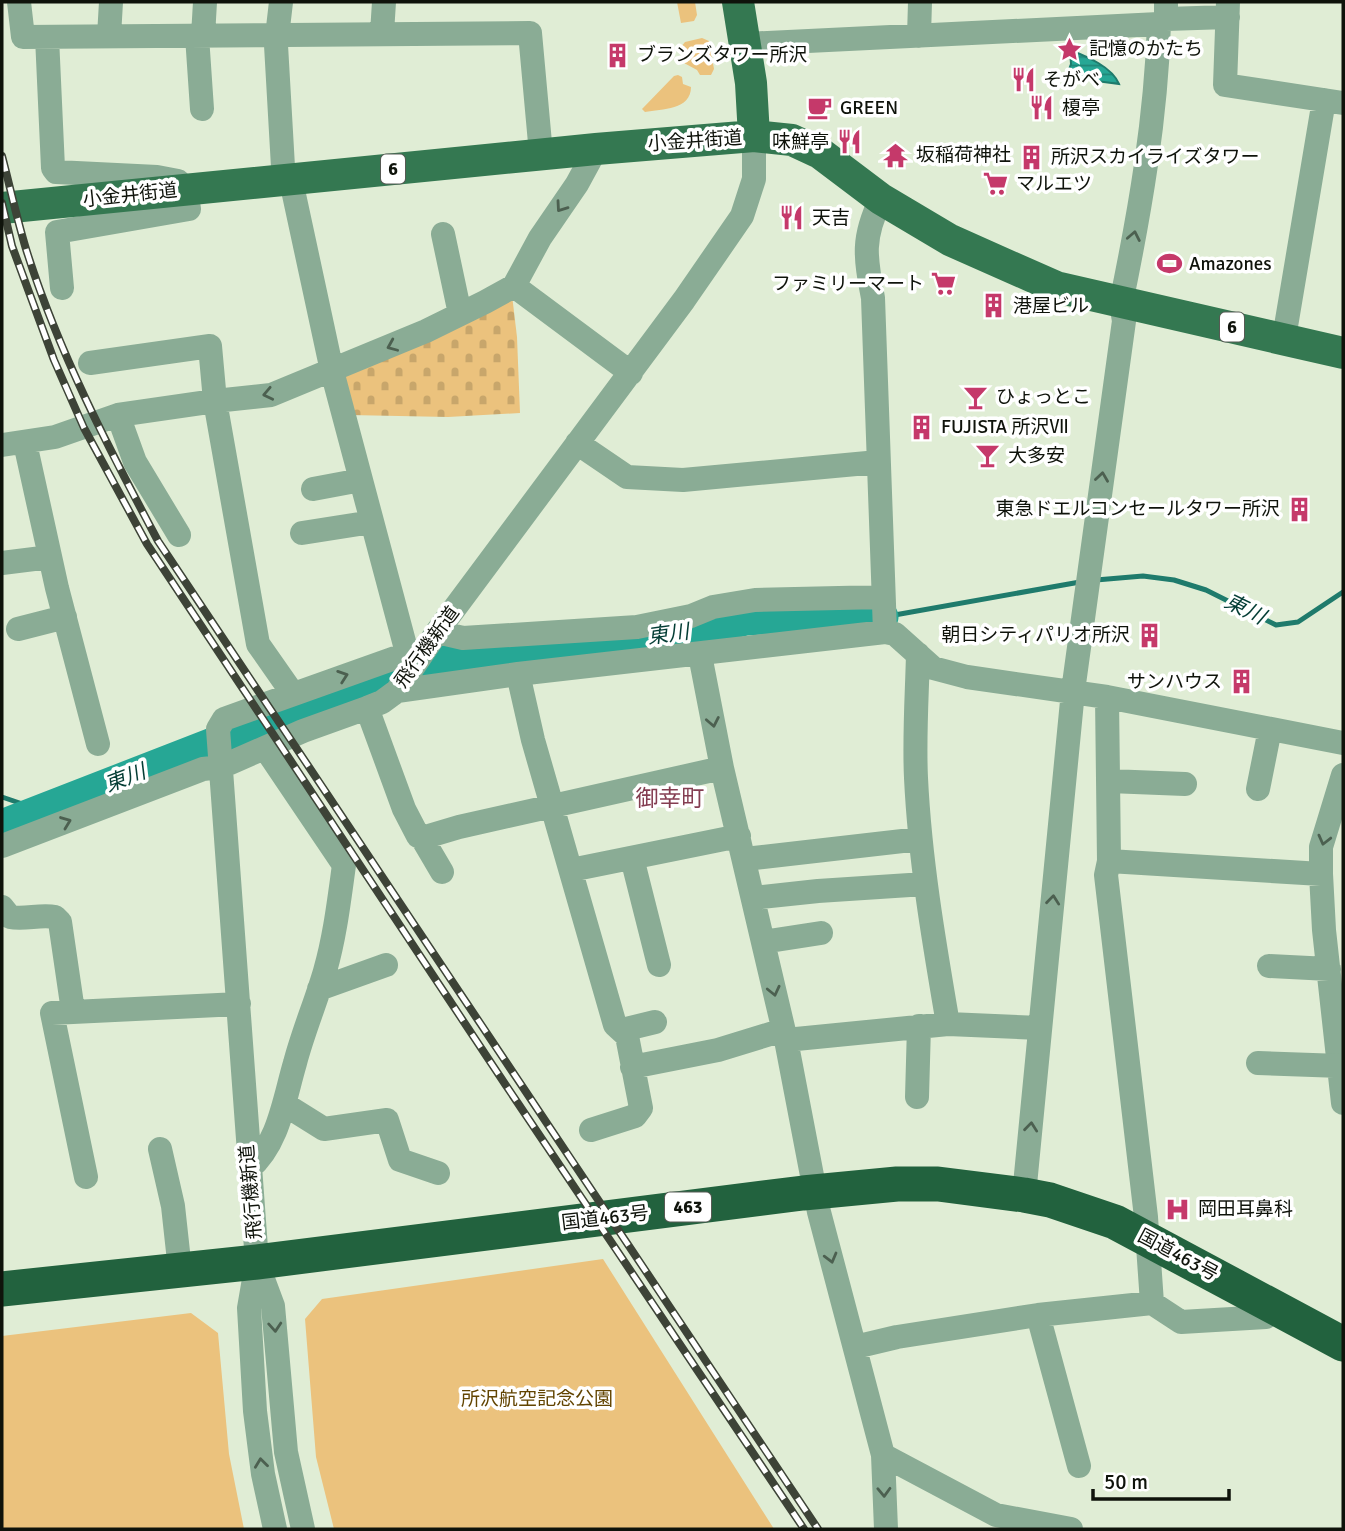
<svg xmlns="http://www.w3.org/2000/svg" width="1345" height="1531" viewBox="0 0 1345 1531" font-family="Signika,'Noto Sans JP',sans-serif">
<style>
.green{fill:#ebc27d}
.cemetery{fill:url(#cemetery-stones)}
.water{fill:url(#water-rules);stroke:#1f7b6c;stroke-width:2}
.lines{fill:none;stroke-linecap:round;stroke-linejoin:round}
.stream{stroke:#1f7b6c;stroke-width:5}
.river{stroke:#26a795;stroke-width:33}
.minor{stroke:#8aac95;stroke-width:24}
.major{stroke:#347851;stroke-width:32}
.highway{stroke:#22623e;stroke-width:35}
.rail-casing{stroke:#3d4337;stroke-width:8}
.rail{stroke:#fff;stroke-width:5;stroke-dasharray:16;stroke-linecap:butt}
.oneway{stroke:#4c6050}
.labels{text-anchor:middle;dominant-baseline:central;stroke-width:7;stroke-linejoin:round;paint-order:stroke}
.shield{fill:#fff;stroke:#575a54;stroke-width:2}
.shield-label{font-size:18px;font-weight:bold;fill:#0f130b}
.poi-label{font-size:19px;fill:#0f130b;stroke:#fff;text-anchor:start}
.street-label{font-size:19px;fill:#0f130b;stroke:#fff}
.park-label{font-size:19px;fill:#624401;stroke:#fff}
.water-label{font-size:21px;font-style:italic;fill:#043d35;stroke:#fff}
.quarter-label{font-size:23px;fill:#843d51;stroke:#fff}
</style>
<defs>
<pattern id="cemetery-stones" width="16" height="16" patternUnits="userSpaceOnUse" patternTransform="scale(1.75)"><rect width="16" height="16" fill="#ebc27d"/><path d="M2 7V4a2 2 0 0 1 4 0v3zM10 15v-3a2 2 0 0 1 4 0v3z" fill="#c8a66b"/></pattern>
<pattern id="water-rules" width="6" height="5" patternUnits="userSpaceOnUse" patternTransform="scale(1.75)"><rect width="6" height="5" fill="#26a795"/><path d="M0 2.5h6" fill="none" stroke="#1f8778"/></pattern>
</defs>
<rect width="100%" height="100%" fill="#e0edd5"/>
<path class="green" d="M 677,2 L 695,2 L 697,15 L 694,21 L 681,23 Z
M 702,38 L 709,41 L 714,69 L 711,75 L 700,75 L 697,70 L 684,63 L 681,47 L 685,42 Z
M 678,75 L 682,77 L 683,84 L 691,87 C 691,110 662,109 645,112 L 642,109 L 674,76 Z
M 603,1259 L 774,1529 L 334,1529 L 316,1457 L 305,1319 L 322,1299 Z
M 191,1313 L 218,1333 L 229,1454 L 244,1529 L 2,1529 L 2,1336 Z"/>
<path class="cemetery" d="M 512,295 L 517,337 L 520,413 L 448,417 L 349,415 L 336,375 Z"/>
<path class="water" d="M 1070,50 C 1088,57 1112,67 1119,84 L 1066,77 L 1071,64 Z"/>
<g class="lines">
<path class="stream" d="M 1096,580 L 1143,576 L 1174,580 L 1206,590 L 1276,625 L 1298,622 L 1343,592
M 889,616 L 1080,582
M 2,797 L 43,811
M 2,816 L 16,821"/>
<path class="river" d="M 2,826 L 372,682 L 450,659 L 482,652 L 582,647 L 680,635 L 746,619 L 839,614 L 882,617"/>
<path class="minor" d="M 19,2 L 23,37 L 530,33 L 541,154
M 281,2 L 276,45 L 283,167 L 293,190 L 332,371 L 406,649 L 418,658
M 1228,2 L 1225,85 L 1343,103
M 1166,19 L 1228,17
M 382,33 L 384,2
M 109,36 L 111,2
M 197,36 L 202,109
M 203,36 L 205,2
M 919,36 L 920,2
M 47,37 L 53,168 L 56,172 L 157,177 L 178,181 L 186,190 L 189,209 L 57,232 L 62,288
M 746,44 L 1159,24
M 881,199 C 862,238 865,256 873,298 L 885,632
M 443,234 L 460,314
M 514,286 L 631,373
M 1284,338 L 1324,100
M 90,363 L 210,346 L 215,401 L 258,644 L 293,694
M 118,415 L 135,462 L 179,535
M 25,443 L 57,588 L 98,744
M 577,443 L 627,477 L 683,480 L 878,462
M 2,445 L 55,437 L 118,415 L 215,401 L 271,395 L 426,331 L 485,302 L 514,286 L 540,238 L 577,184 L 596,149
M 313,489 L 361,480
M 302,533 L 372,522
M 2,563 L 50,557
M 18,629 L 65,617
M 437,632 L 463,638 L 637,627 L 691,616 L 713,607 L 755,600 L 883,597
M 918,654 C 917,695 914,737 916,778 C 920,861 934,942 948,1024
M 700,655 L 722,768 L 786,1040 L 819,1212 L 883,1455 L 886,1529
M 518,674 L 533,740 L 615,1025 L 627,1036 L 641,1108 L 635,1116 L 591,1130
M 397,691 L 518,674 L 885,632 L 895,634 L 933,668 L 967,677 L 1107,697 L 1343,743
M 1107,697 L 1109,861 L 1106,875 L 1146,1217 L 1152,1303
M 367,708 L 404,809 L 418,836 L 422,838 L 459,827 L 722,768
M 1343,775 L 1321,847 L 1321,874 L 1324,930 L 1343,1103
M 1109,781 L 1185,784
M 1258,789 L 1270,729
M 422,838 L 442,872
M 2,846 L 203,769 L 221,767 L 303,731 L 367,708 L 382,702 L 397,691 L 437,632 L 684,300 L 742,216 L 754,179 L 754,136
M 632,858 L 659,965
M 745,859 L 920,839
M 1109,861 L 1321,874
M 571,870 L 739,836
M 753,898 L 818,891 L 925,884
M 2,907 L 10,917 C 25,920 40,914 55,917 L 60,922 L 73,1011
M 763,942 L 821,933
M 1269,966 L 1329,969
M 319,989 L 386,965
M 622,1030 L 655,1022
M 786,1040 L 948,1024 L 1040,1028
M 1258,1063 L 1341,1066
M 632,1067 L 718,1050 L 783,1030
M 917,1097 L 919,1026
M 284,1104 L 324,1129 L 387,1120 L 400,1160 L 438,1173
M 160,1149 L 173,1206 L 180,1270
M 249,1169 C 279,1143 284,1100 295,1063 C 303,1032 316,1002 325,971 C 335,936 339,901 344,865 L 265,748
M 86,1177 L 52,1013 L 239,1004
M 1024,1195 L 1073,691 L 1124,321 L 1121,303 C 1140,211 1156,119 1159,24 L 1166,19 L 1166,2
M 257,1263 L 273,1306 L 286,1452 L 303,1529
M 1038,1315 L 1079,1466
M 855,1347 L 897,1337 L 1038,1315 L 1152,1303 L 1181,1322 L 1266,1317 L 1272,1305
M 883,1455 L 996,1515 L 1071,1529
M 275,1529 L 263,1474 L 255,1411 L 249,1308 L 257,1262 L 218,729 L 224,719 L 395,658 L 418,658"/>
<path class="major" d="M 738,2 L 751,83 L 754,136
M 2,208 L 596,149 L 754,136 L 792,140 L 820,153 L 881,199 L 950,240 L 1056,287 L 1343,353"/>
<path class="highway" d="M 2,1289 L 257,1262 L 803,1193 L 897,1184 L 938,1184 L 1024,1195 L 1050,1200 L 1115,1222 L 1343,1344"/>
<defs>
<path id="rail" d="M 2,156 C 10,187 17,219 26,249 C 58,351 108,447 158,541 L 818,1529
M 2,203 L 12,246 L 54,360 L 84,428 L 147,544 L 505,1084 L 804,1529"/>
</defs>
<use href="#rail" class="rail-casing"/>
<use href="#rail" class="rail"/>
</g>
<defs><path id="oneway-chevron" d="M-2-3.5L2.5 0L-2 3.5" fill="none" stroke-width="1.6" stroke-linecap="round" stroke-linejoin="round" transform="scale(1.75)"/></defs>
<g class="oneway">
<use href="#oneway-chevron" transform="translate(561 207) rotate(125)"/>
<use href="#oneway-chevron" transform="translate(1134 236) rotate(-79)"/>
<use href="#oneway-chevron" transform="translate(392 346) rotate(157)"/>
<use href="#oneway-chevron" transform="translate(268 394) rotate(168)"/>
<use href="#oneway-chevron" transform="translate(1102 477) rotate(-82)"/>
<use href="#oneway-chevron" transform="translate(343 676) rotate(-19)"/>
<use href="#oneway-chevron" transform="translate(713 722) rotate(79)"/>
<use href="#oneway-chevron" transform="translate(66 822) rotate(-21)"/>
<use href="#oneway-chevron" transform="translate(1324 840) rotate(104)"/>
<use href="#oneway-chevron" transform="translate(1053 900) rotate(-84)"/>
<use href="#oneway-chevron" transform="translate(774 991) rotate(77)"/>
<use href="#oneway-chevron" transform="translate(1031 1127) rotate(-84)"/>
<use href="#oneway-chevron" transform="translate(831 1258) rotate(75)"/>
<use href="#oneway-chevron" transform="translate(275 1327) rotate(86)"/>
<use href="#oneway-chevron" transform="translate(261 1463) rotate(-97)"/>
<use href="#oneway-chevron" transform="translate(884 1492) rotate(88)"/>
</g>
<defs>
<symbol id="sight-bare" viewBox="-9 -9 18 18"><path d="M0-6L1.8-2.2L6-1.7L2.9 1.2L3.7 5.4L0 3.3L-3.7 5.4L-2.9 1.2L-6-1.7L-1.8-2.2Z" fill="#c5396a" stroke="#fff" stroke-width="2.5" paint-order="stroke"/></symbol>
<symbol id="building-bare" viewBox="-9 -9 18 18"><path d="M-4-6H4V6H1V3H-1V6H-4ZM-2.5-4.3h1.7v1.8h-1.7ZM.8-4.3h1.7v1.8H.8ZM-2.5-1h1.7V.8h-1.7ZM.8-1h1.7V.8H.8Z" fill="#c5396a" stroke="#fff" stroke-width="2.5" paint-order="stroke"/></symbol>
<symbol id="restaurant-bare" viewBox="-9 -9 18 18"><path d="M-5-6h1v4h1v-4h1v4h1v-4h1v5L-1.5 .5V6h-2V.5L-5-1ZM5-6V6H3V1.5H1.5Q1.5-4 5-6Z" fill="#c5396a" stroke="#fff" stroke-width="2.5" paint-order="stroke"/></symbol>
<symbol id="cafe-bare" viewBox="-9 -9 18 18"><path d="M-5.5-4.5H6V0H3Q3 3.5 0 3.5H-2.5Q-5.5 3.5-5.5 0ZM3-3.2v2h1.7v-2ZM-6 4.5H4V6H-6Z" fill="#c5396a" stroke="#fff" stroke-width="2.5" paint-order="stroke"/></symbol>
<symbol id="temple-bare" viewBox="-9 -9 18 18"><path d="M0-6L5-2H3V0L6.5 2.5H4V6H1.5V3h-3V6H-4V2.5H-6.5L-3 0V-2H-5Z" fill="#c5396a" stroke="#fff" stroke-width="2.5" paint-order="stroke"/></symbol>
<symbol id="supermarket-bare" viewBox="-9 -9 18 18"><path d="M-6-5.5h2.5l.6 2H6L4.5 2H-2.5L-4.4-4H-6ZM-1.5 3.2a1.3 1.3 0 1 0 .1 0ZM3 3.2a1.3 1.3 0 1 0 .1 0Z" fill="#c5396a" stroke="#fff" stroke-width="2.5" paint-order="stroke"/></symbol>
<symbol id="stadium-bare" viewBox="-9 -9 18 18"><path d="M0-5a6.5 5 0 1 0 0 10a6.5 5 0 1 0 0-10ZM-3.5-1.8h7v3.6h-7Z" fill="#c5396a" stroke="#fff" stroke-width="2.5" paint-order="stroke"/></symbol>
<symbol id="bar-bare" viewBox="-9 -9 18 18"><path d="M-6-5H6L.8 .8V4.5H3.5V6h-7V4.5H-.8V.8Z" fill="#c5396a" stroke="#fff" stroke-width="2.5" paint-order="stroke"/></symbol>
<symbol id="hospital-bare" viewBox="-9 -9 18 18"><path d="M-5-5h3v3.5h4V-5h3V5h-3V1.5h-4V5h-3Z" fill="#c5396a" stroke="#fff" stroke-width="2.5" paint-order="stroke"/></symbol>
</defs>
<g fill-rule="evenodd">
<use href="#sight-bare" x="1052" y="32" width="35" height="35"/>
<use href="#building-bare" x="600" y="38" width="35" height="35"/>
<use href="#restaurant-bare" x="1006" y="62" width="35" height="35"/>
<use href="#cafe-bare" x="802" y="90" width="35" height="35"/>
<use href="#restaurant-bare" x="1024" y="90" width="35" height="35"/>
<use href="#restaurant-bare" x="832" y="124" width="35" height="35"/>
<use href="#temple-bare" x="878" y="138" width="35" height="35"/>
<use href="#building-bare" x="1014" y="140" width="35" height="35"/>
<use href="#supermarket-bare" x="978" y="166" width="35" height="35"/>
<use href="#restaurant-bare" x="774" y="200" width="35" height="35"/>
<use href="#stadium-bare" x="1152" y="246" width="35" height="35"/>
<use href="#supermarket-bare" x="926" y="266" width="35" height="35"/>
<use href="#building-bare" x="976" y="288" width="35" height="35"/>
<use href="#bar-bare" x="958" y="380" width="35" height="35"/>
<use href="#building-bare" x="904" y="410" width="35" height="35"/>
<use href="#bar-bare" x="970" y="438" width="35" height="35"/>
<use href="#building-bare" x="1282" y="492" width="35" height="35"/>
<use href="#building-bare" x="1132" y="618" width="35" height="35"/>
<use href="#building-bare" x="1224" y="664" width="35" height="35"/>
<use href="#hospital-bare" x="1160" y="1192" width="35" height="35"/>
</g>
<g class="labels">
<g class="shield">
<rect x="381" y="154.5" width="24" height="29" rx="5"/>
<rect x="1220" y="312.5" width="24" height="29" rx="5"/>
<rect x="665" y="1192.5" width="46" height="29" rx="5"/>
</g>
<g class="shield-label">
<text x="393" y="169">6</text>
<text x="1232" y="327">6</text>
<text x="688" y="1207">463</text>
</g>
<g class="poi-label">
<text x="1089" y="49">記憶のかたち</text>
<text x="637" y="55">ブランズタワー所沢</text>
<text x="1043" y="80">そがべ</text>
<text x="840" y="108">GREEN</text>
<text x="1062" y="108">榎亭</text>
<text x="829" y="142" text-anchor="end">味鮮亭</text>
<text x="916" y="155">坂稲荷神社</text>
<text x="1051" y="157">所沢スカイライズタワー</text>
<text x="1016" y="184">マルエツ</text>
<text x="812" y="218">天吉</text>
<text x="1189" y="264">Amazones</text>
<text x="924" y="284" text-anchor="end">ファミリーマート</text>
<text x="1013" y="306">港屋ビル</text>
<text x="996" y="397">ひょっとこ</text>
<text x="941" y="427">FUJISTA 所沢Ⅶ</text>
<text x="1008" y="456">大多安</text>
<text x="1280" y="509" text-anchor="end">東急ドエルコンセールタワー所沢</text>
<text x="1130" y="635" text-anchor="end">朝日シティパリオ所沢</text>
<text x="1222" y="682" text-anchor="end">サンハウス</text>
<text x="1198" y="1209">岡田耳鼻科</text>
</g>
<g class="street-label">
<text transform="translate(695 141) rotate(-4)">小金井街道</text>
<text transform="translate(130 195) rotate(-6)">小金井街道</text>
<text transform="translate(427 647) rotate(-54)">飛行機新道</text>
<text transform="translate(251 1192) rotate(-95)">飛行機新道</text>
<text transform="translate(605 1218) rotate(-7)">国道463号</text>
<text transform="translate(1178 1255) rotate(28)">国道463号</text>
</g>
<g class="park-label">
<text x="537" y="1399">所沢航空記念公園</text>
</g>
<g class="water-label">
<text transform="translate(1245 609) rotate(26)">東川</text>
<text transform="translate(668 634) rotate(-8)">東川</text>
<text transform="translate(125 778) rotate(-21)">東川</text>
</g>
<g class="quarter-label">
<text x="670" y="798">御幸町</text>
</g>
</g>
<rect width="1345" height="1531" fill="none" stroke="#0f130b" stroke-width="7"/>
<path d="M1093 1489v10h136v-10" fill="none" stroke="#0f130b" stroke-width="3.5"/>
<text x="1104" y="1489" font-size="21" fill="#0f130b" stroke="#ffffff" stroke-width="5" paint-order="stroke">50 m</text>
</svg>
